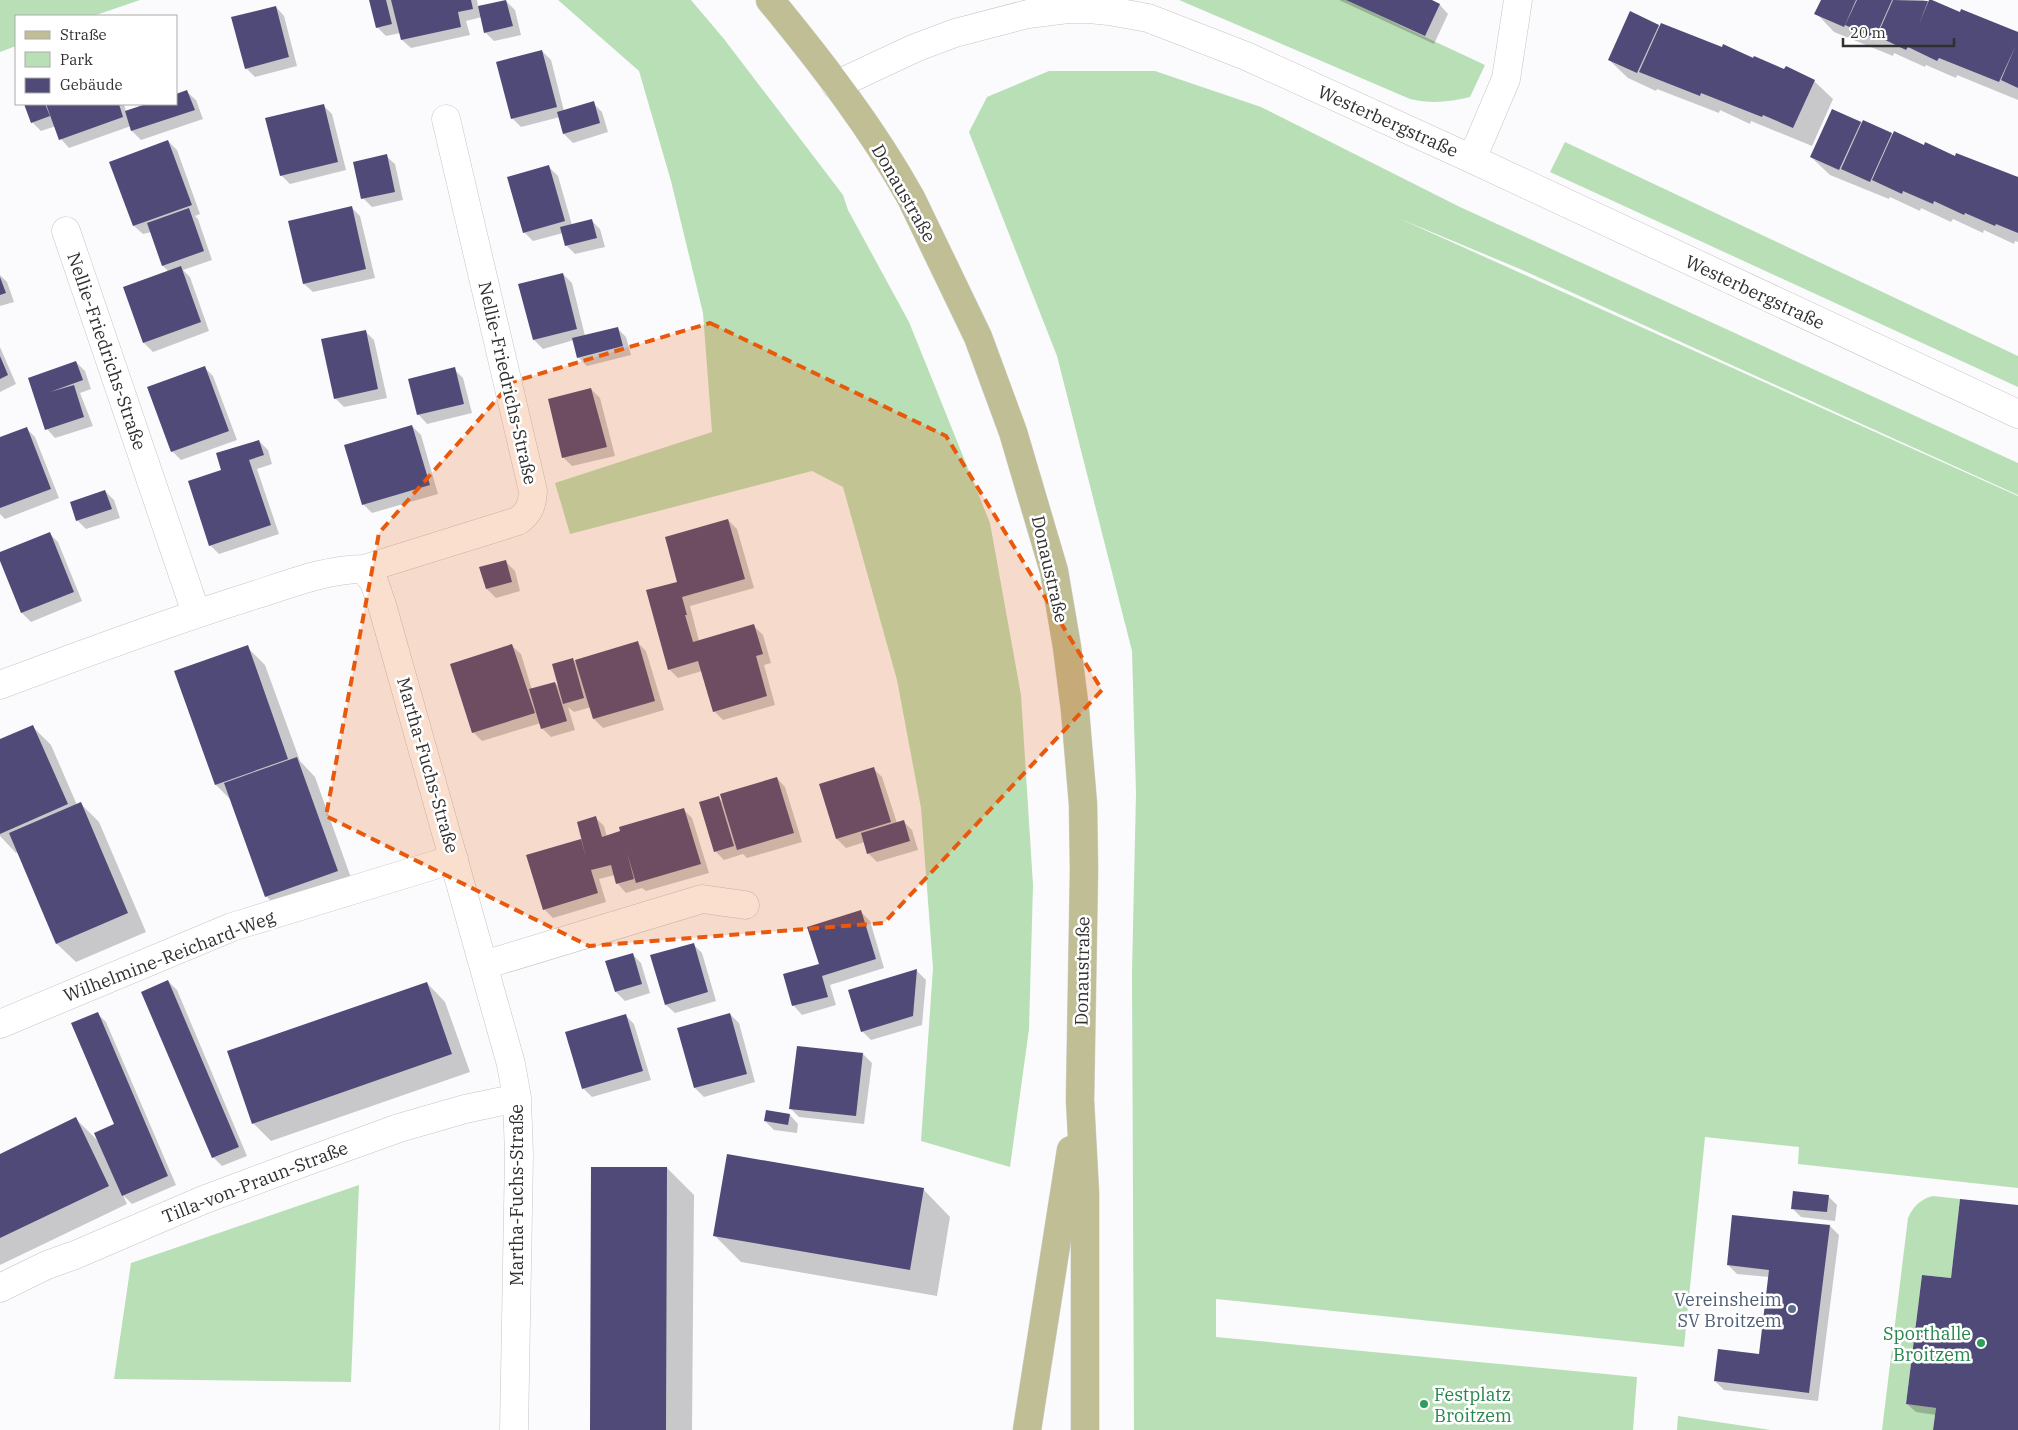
<svg xmlns="http://www.w3.org/2000/svg" width="2018" height="1430" viewBox="0 0 2018 1430" font-family="'IBM Plex Serif',serif">
<style>
.green{fill:#b9dfb6}
.shadow{fill:#0003}
.building{fill:#504a79}
.lines{fill:none;stroke-linecap:round;stroke-linejoin:round}
.minor-casing{stroke:#c5c5c6;stroke-width:29}
.major-casing{stroke:#d6d6d6;stroke-width:29}
.minor{stroke:#fff;stroke-width:28}
.major{stroke:#bfbe94;stroke-width:28}
.marked{fill:#e8590c;fill-opacity:0.2;stroke:#e8590c;stroke-width:4;stroke-dasharray:10 6;stroke-linejoin:round}
.service-dot{fill:#5c6f8a;stroke:#fff;stroke-width:2}
.leisure-dot{fill:#2e9e5b;stroke:#fff;stroke-width:2}
.labels{text-anchor:middle;dominant-baseline:central;stroke-width:5;stroke-linejoin:round;paint-order:stroke}
.street-label{font-size:18px;fill:#303030;stroke:#fff}
.service-label{font-size:18px;fill:#4e5e75;stroke:#fff;text-anchor:end}
.leisure-label{font-size:18px;fill:#27864d;stroke:#fff;text-anchor:end}
</style>
<rect width="100%" height="100%" fill="#fbfbfd"/>
<path class="green" d="M 0,0 L 140,0 L 93,16 L 16,16 L 16,46 L 0,52 Z
M 558,0 L 691,0 L 724,39 L 843,195 L 848,210 L 909,322 L 990,523 L 1021,695 L 1033,885 L 1029,1029 L 1010,1167 L 921,1141 L 933,968 L 921,808 L 897,680 L 843,487 L 812,471 L 570,534 L 555,483 L 712,432 L 703,313 L 671,181 L 639,71 Z
M 1179,0 L 1346,0 L 1485,65 L 1470,97 C 1450,102 1431,104 1410,99 Z
M 1049,71 L 1155,71 L 1261,107 L 1460,207 L 2018,463 L 2018,495 L 1520,269 L 1398,218 L 2018,496 L 2018,1188 L 1798,1164 L 1799,1147 L 1705,1137 L 1684,1347 L 1216,1299 L 1216,1337 L 1637,1377 L 1633,1430 L 1134,1430 L 1132,972 L 1136,793 L 1132,651 L 1057,356 L 969,132 L 987,97 Z
M 1565,142 L 2018,356 L 2018,387 L 1550,172 Z
M 359,1185 L 351,1382 L 114,1379 L 131,1263 Z
M 1933,1196 L 1960,1199 L 1951,1278 L 1922,1275 L 1906,1404 L 1936,1408 L 1933,1430 L 1882,1430 L 1908,1218 C 1913,1207 1920,1199 1933,1196 Z
M 1678,1416 L 1771,1430 L 1677,1430 Z"/>
<path class="shadow" d="M 370,0 L 477,0 L 478,7 L 506,1 L 515,10 L 521,35 L 494,41 L 485,32 L 482,17 L 466,21 L 470,35 L 411,48 L 402,40 L 400,33 L 386,36 L 377,27 Z
M 1339,0 L 1429,0 L 1440,5 L 1448,14 L 1434,44 Z
M 1822,0 L 1923,0 L 2018,32 L 2018,100 L 1957,75 L 1956,78 L 1926,65 L 1925,67 L 1894,53 L 1893,56 L 1834,32 L 1816,13 Z
M 276,7 L 284,16 L 297,66 L 255,77 L 246,68 Z
M 1630,13 L 1661,27 L 1723,49 L 1724,46 L 1814,81 L 1833,99 L 1812,146 L 1751,121 L 1750,124 L 1720,110 L 1719,113 L 1657,89 L 1656,91 L 1628,78 L 1609,60 Z
M 542,51 L 551,60 L 564,111 L 593,103 L 602,112 L 608,132 L 573,143 L 564,134 L 560,117 L 521,127 L 512,118 Z
M 187,92 L 196,100 L 203,119 L 141,140 L 132,131 L 131,126 L 69,148 L 61,139 L 56,126 L 41,131 L 32,122 L 25,104 L 124,104 L 126,112 L 150,104 L 176,104 Z
M 323,105 L 332,114 L 346,170 L 290,184 L 281,175 Z
M 1832,110 L 1925,147 L 2018,178 L 2018,242 L 2015,241 L 2014,244 L 1984,230 L 1983,233 L 1953,219 L 1951,222 L 1921,208 L 1920,211 L 1890,197 L 1889,199 L 1830,175 L 1811,157 Z
M 168,141 L 177,150 L 200,214 L 195,216 L 198,219 L 212,260 L 183,270 L 190,277 L 209,331 L 153,352 L 144,343 L 169,272 L 163,266 L 151,232 L 143,234 L 134,226 Z
M 386,156 L 395,164 L 403,200 L 372,207 L 363,198 Z
M 549,167 L 558,176 L 572,225 L 591,220 L 600,229 L 605,247 L 575,254 L 566,245 L 563,233 L 533,241 L 524,232 Z
M 351,207 L 360,216 L 375,278 L 313,292 L 304,284 Z
M 563,274 L 572,283 L 585,336 L 617,328 L 626,337 L 631,355 L 587,366 L 578,357 L 574,340 L 543,349 L 534,340 Z
M 0,275 L 7,282 L 14,302 L 0,306 Z
M 365,331 L 374,340 L 387,398 L 344,407 L 335,398 Z
M 0,347 L 16,384 L 0,392 Z
M 76,362 L 85,371 L 91,389 L 80,393 L 93,426 L 55,438 L 47,429 L 30,379 Z
M 204,367 L 213,376 L 237,440 L 181,460 L 172,451 Z
M 454,369 L 463,378 L 472,413 L 427,424 L 419,415 L 409,380 Z
M 591,389 L 600,398 L 615,456 L 572,466 L 563,457 Z
M 412,426 L 421,435 L 438,494 L 372,513 L 363,504 Z
M 26,428 L 35,437 L 59,498 L 5,519 L 0,514 L 0,438 Z
M 259,441 L 268,450 L 272,464 L 257,469 L 279,534 L 219,554 L 210,545 L 222,470 Z
M 105,491 L 114,500 L 120,518 L 86,529 L 77,520 Z
M 728,520 L 737,529 L 754,588 L 690,606 L 699,641 L 754,626 L 763,635 L 771,663 L 764,665 L 775,705 L 723,720 L 714,711 L 702,671 L 678,678 L 669,669 L 679,583 Z
M 49,533 L 58,542 L 82,601 L 31,622 L 22,613 L 0,558 L 0,553 Z
M 506,562 L 515,571 L 520,591 L 496,598 L 487,589 Z
M 637,642 L 646,651 L 664,710 L 603,728 L 594,719 L 591,707 L 574,712 L 568,707 L 575,730 L 551,737 L 542,728 L 541,723 L 482,741 L 473,732 L 512,646 L 521,654 L 532,690 L 555,683 L 561,689 L 573,659 L 578,665 Z
M 247,647 L 265,665 L 300,761 L 315,777 L 355,889 L 284,914 L 266,896 L 231,800 L 216,785 Z
M 32,726 L 51,745 L 77,805 L 80,803 L 99,822 L 146,932 L 76,962 L 57,944 L 18,852 L 16,853 L 0,836 L 0,740 Z
M 873,768 L 882,777 L 897,823 L 903,821 L 912,830 L 918,850 L 877,862 L 868,853 L 865,842 L 846,848 L 837,839 L 820,785 Z
M 777,778 L 785,787 L 802,842 L 747,858 L 743,854 L 724,860 L 715,851 L 719,798 L 724,803 Z
M 683,809 L 692,818 L 709,873 L 646,891 L 642,888 L 626,893 L 618,884 L 615,875 L 599,879 L 606,902 L 553,918 L 544,909 L 528,856 L 583,839 L 595,817 L 604,826 L 607,837 Z
M 861,912 L 870,921 L 884,968 L 830,985 L 836,1005 L 802,1015 L 794,1006 L 785,975 L 820,965 Z
M 693,944 L 702,953 L 716,1001 L 675,1013 L 666,1005 Z
M 632,954 L 641,963 L 650,993 L 625,1001 L 616,992 Z
M 917,971 L 926,980 L 922,1025 L 871,1040 L 862,1031 L 850,991 Z
M 168,981 L 177,990 L 247,1156 L 222,1166 L 213,1157 Z
M 427,983 L 445,1002 L 470,1072 L 271,1141 L 253,1123 Z
M 97,1013 L 106,1022 L 176,1185 L 132,1204 L 123,1195 L 127,1204 L 0,1265 L 0,1156 L 76,1119 L 99,1142 L 116,1124 Z
M 730,1014 L 739,1023 L 755,1082 L 704,1097 L 695,1088 Z
M 625,1015 L 634,1024 L 651,1080 L 592,1097 L 583,1088 Z
M 863,1054 L 872,1063 L 864,1124 L 799,1117 L 790,1108 Z
M 790,1115 L 798,1124 L 797,1133 L 774,1130 L 765,1121 Z
M 667,1168 L 694,1195 L 692,1430 L 591,1430 Z
M 923,1189 L 950,1217 L 937,1296 L 741,1262 L 714,1235 Z
M 1828,1196 L 1837,1205 L 1835,1221 L 1801,1217 L 1792,1208 Z
M 2018,1207 L 2018,1430 L 1935,1430 L 1936,1415 L 1916,1412 L 1907,1404 L 1952,1280 Z
M 1830,1226 L 1839,1235 L 1818,1401 L 1724,1390 L 1715,1381 L 1760,1355 L 1769,1277 L 1737,1274 L 1728,1265 Z"/>
<path class="building" d="M 369,0 L 386,0 L 392,24 L 376,28 Z
M 391,0 L 471,0 L 473,9 L 458,12 L 461,27 L 401,40 Z
M 506,0 L 513,26 L 484,33 L 478,6 Z
M 1346,0 L 1432,0 L 1440,4 L 1425,36 Z
M 1821,0 L 1856,0 L 1844,27 L 1814,14 Z
M 1857,0 L 1892,0 L 1875,38 L 1845,25 Z
M 1893,0 L 1928,1 L 1919,24 L 1929,0 L 1932,0 L 1960,12 L 1961,9 L 2018,32 L 2018,88 L 2001,80 L 2016,45 L 1999,82 L 1939,58 L 1937,61 L 1908,47 L 1906,50 L 1877,36 Z
M 276,6 L 289,57 L 245,69 L 231,17 Z
M 1630,11 L 1659,25 L 1637,73 L 1608,60 Z
M 1661,23 L 1722,47 L 1723,44 L 1753,58 L 1754,56 L 1784,69 L 1786,66 L 1815,80 L 1793,128 L 1763,115 L 1762,117 L 1701,93 L 1700,96 L 1639,72 Z
M 542,50 L 557,107 L 511,119 L 496,62 Z
M 187,90 L 195,110 L 131,131 L 125,111 L 146,104 L 176,104 L 176,94 Z
M 594,101 L 600,123 L 563,134 L 557,112 Z
M 24,104 L 45,104 L 50,116 L 31,123 Z
M 46,104 L 119,104 L 123,117 L 59,140 Z
M 324,104 L 338,162 L 280,176 L 265,118 Z
M 1832,109 L 1861,122 L 1839,170 L 1810,157 Z
M 1863,120 L 1892,133 L 1870,182 L 1841,169 Z
M 1894,131 L 1924,145 L 1925,142 L 1955,156 L 1956,153 L 2018,177 L 2018,233 L 1996,224 L 1995,226 L 1965,213 L 1964,215 L 1934,201 L 1933,204 L 1903,191 L 1902,194 L 1872,180 Z
M 168,140 L 192,205 L 133,226 L 109,162 Z
M 387,154 L 395,192 L 361,199 L 353,162 Z
M 549,165 L 565,221 L 523,233 L 507,177 Z
M 352,206 L 366,269 L 303,284 L 288,221 Z
M 189,208 L 204,251 L 162,266 L 147,223 Z
M 592,219 L 597,238 L 565,246 L 560,227 Z
M 181,266 L 201,322 L 143,343 L 123,287 Z
M 563,273 L 577,329 L 533,340 L 518,284 Z
M 0,277 L 6,293 L 0,295 Z
M 618,327 L 623,346 L 577,358 L 572,338 Z
M 366,330 L 378,389 L 334,399 L 321,339 Z
M 0,356 L 8,375 L 0,379 Z
M 76,361 L 83,380 L 50,392 L 74,385 L 84,417 L 45,430 L 28,378 Z
M 205,366 L 229,431 L 171,452 L 147,387 Z
M 455,367 L 464,404 L 417,415 L 408,379 Z
M 591,388 L 607,447 L 562,458 L 548,399 Z
M 412,425 L 430,485 L 362,505 L 344,445 Z
M 27,427 L 51,489 L 0,508 L 0,437 Z
M 259,440 L 264,455 L 249,460 L 271,525 L 209,546 L 188,481 L 221,470 L 216,453 Z
M 105,490 L 112,509 L 76,521 L 70,502 Z
M 728,519 L 745,579 L 682,597 L 687,615 L 685,615 L 693,642 L 754,624 L 763,654 L 756,656 L 767,696 L 713,712 L 698,661 L 668,670 L 646,590 L 677,582 L 665,537 Z
M 50,532 L 74,592 L 21,613 L 0,561 L 0,552 Z
M 506,560 L 512,582 L 486,589 L 479,567 Z
M 638,641 L 655,701 L 593,719 L 575,660 Z
M 512,644 L 535,713 L 472,733 L 450,664 Z
M 248,645 L 288,759 L 215,785 L 174,671 Z
M 573,658 L 584,698 L 563,704 L 552,664 Z
M 555,682 L 567,721 L 541,729 L 529,689 Z
M 33,725 L 68,804 L 0,834 L 0,739 Z
M 297,757 L 338,871 L 265,897 L 224,783 Z
M 874,767 L 891,822 L 836,839 L 819,784 Z
M 777,777 L 794,833 L 737,850 L 720,794 Z
M 719,796 L 734,846 L 714,852 L 699,802 Z
M 81,802 L 128,913 L 56,944 L 9,833 Z
M 684,808 L 701,864 L 636,883 L 627,853 L 634,879 L 616,884 L 611,865 L 591,870 L 598,893 L 543,910 L 526,855 L 581,839 L 586,857 L 577,822 L 596,816 L 602,837 L 620,831 L 619,827 Z
M 904,820 L 910,841 L 867,854 L 861,833 Z
M 861,910 L 876,959 L 822,976 L 828,997 L 792,1006 L 783,974 L 819,964 L 807,927 Z
M 694,943 L 708,992 L 665,1005 L 650,955 Z
M 633,953 L 642,984 L 615,992 L 605,961 Z
M 917,969 L 913,1016 L 861,1032 L 848,990 Z
M 168,980 L 239,1147 L 212,1158 L 141,992 Z
M 427,982 L 452,1054 L 252,1124 L 227,1051 Z
M 98,1012 L 168,1176 L 122,1196 L 94,1133 L 114,1124 L 71,1023 Z
M 730,1013 L 747,1074 L 694,1088 L 677,1028 Z
M 626,1014 L 643,1071 L 582,1089 L 565,1032 Z
M 797,1046 L 863,1053 L 856,1116 L 789,1109 Z
M 766,1110 L 790,1114 L 788,1125 L 764,1121 Z
M 76,1117 L 109,1186 L 0,1238 L 0,1154 Z
M 727,1154 L 924,1188 L 910,1270 L 713,1236 Z
M 591,1167 L 667,1167 L 666,1430 L 590,1430 Z
M 1793,1191 L 1829,1195 L 1827,1212 L 1791,1209 Z
M 1960,1199 L 2018,1205 L 2018,1430 L 1933,1430 L 1936,1408 L 1906,1404 L 1922,1275 L 1951,1278 Z
M 1732,1215 L 1830,1225 L 1809,1393 L 1714,1381 L 1718,1349 L 1759,1354 L 1769,1270 L 1727,1265 Z"/>
<g class="lines">
<defs>
<path id="minor" d="M 836,85 L 915,48 L 955,33 L 1028,14 L 1068,9 L 1089,9 L 1109,11 L 1148,18 L 1246,56 L 1472,159 L 2018,414
M 1472,159 L 1506,79 L 1518,0
M 66,231 L 196,613
M 364,569 L 374,582 L 382,605 L 511,1064 L 517,1098 L 519,1155 L 514,1430
M 0,685 C 85,653 171,621 258,594 C 292,583 328,569 364,569 L 518,521 C 530,512 532,505 533,491 L 446,119
M 484,965 L 702,899 L 745,905
M 0,1024 L 232,927 L 454,859
M 0,1288 L 47,1265 L 75,1255 L 203,1200 L 305,1162 L 399,1128 L 465,1109 L 517,1098"/>
<path id="major" d="M 770,0 C 821,62 872,128 911,198 L 978,337 L 1013,432 L 1054,571 L 1067,647 L 1075,710 L 1083,804 L 1084,870 L 1080,1100 L 1085,1193 L 1085,1430
M 1027,1430 L 1071,1150"/>
</defs>
<use href="#minor" class="minor-casing"/>
<use href="#major" class="major-casing"/>
<use href="#minor" class="minor"/>
<use href="#major" class="major"/>
</g>
<path class="marked" d="M 710,323 L 946,436 L 1102,690 L 884,923 L 589,946 L 326,816 L 379,533 L 512,382 Z"/>
<circle class="service-dot" cx="1792" cy="1309" r="5"/>
<g class="leisure-dot">
<circle cx="1981" cy="1343" r="5"/>
<circle cx="1424" cy="1404" r="5"/>
</g>
<g class="labels">
<g class="street-label">
<text transform="translate(1388 121) rotate(24)">Westerbergstraße</text>
<text transform="translate(904 193) rotate(60)">Donaustraße</text>
<text transform="translate(1755 292) rotate(25)">Westerbergstraße</text>
<text transform="translate(107 351) rotate(71)">Nellie-Friedrichs-Straße</text>
<text transform="translate(508 383) rotate(77)">Nellie-Friedrichs-Straße</text>
<text transform="translate(1050 569) rotate(77)">Donaustraße</text>
<text transform="translate(428 765) rotate(74)">Martha-Fuchs-Straße</text>
<text transform="translate(169 956) rotate(-21)">Wilhelmine-Reichard-Weg</text>
<text transform="translate(1082 971) rotate(-89)">Donaustraße</text>
<text transform="translate(255 1182) rotate(-21)">Tilla-von-Praun-Straße</text>
<text transform="translate(516 1195) rotate(-90)">Martha-Fuchs-Straße</text>
</g>
<g class="service-label">
<text x="1782" y="1299">Vereinsheim<tspan x="1782" dy="21">SV Broitzem</tspan></text>
</g>
<g class="leisure-label">
<text x="1971" y="1333">Sporthalle<tspan x="1971" dy="21">Broitzem</tspan></text>
<text x="1434" y="1394" text-anchor="start">Festplatz<tspan x="1434" dy="21">Broitzem</tspan></text>
</g>
</g>
<rect x="15" y="15" width="162" height="90" fill="#ffffff" stroke="#acacac"/>
<rect x="25" y="31" width="25" height="8" fill="#bfbe94" stroke="#acacac"/>
<text x="60" y="40" font-size="15" fill="#303030">Straße</text>
<rect x="25" y="52" width="25" height="15" fill="#b9dfb6" stroke="#acacac"/>
<text x="60" y="65" font-size="15" fill="#303030">Park</text>
<rect x="25" y="78" width="25" height="15" fill="#504a79" stroke="#acacac"/>
<text x="60" y="90" font-size="15" fill="#303030">Gebäude</text>
<path d="M1843 38v8h111v-8" fill="none" stroke="#303030" stroke-width="2.5"/>
<text x="1850" y="38" font-size="15" fill="#303030" stroke="#ffffff" stroke-width="4" paint-order="stroke">20 m</text>
</svg>
